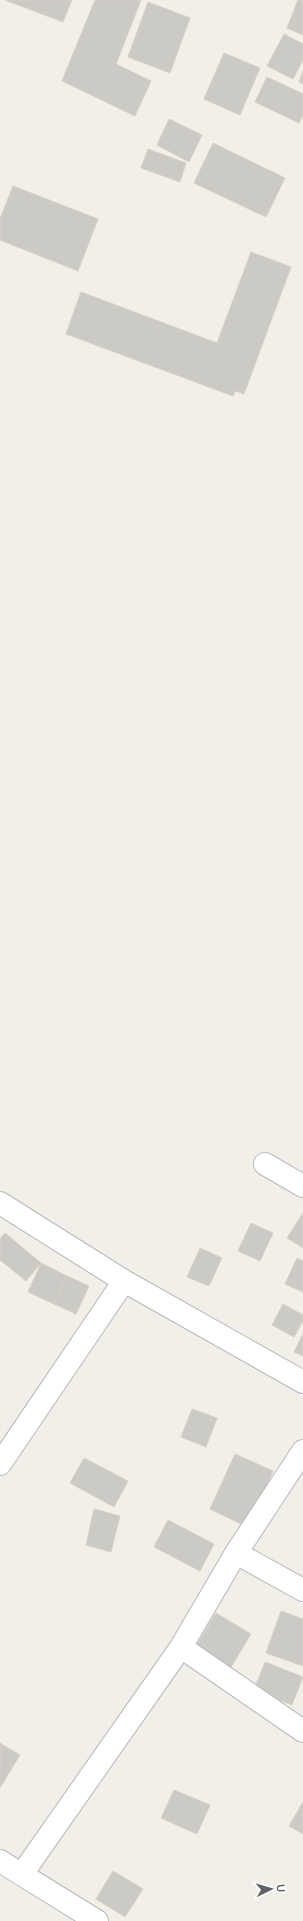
<svg xmlns="http://www.w3.org/2000/svg" width="303" height="1921" viewBox="0 0 303 1921" font-family="Lato,sans-serif">
<style>
.building{fill:#cccac5;stroke:#d6d1c6}
.lines{fill:none;stroke-linecap:round;stroke-linejoin:round}
.minor-casing{stroke:#b5b8bc;stroke-width:24}
.minor{stroke:#fff;stroke-width:22}
</style>
<rect width="100%" height="100%" fill="#f1efe8"/>
<path class="building" d="M 5,0 L 72,0 L 63,22 Z
M 95,0 L 141,0 L 116,64 L 151,81 L 135,116 L 62,81 Z
M 298,0 L 303,0 L 303,35 L 287,28 Z
M 148,2 L 190,18 L 170,73 L 128,57 Z
M 284,34 L 303,44 L 303,60 L 293,79 L 267,66 Z
M 224,53 L 260,68 L 240,115 L 204,99 Z
M 303,71 L 303,84 L 299,82 Z
M 267,77 L 303,94 L 303,115 L 299,123 L 255,102 Z
M 169,119 L 202,135 L 189,162 L 157,145 Z
M 213,143 L 285,178 L 266,217 L 194,183 Z
M 148,149 L 186,163 L 180,182 L 141,168 Z
M 13,186 L 98,219 L 78,271 L 0,240 L 0,219 Z
M 251,252 L 291,267 L 244,394 L 235,391 L 233,396 L 66,334 L 81,292 L 217,343 Z
M 303,1213 L 303,1248 L 287,1238 Z
M 251,1223 L 273,1233 L 260,1261 L 238,1251 Z
M 5,1233 L 41,1263 L 26,1281 L 0,1260 L 0,1239 Z
M 200,1248 L 222,1258 L 209,1286 L 187,1277 Z
M 297,1258 L 303,1261 L 303,1292 L 285,1284 Z
M 41,1263 L 67,1276 L 54,1304 L 28,1292 Z
M 67,1276 L 89,1286 L 76,1314 L 54,1304 Z
M 283,1304 L 303,1315 L 303,1321 L 294,1337 L 272,1325 Z
M 303,1334 L 303,1356 L 294,1352 Z
M 192,1409 L 217,1418 L 206,1447 L 181,1437 Z
M 235,1454 L 273,1471 L 247,1527 L 210,1509 Z
M 84,1458 L 128,1481 L 114,1507 L 70,1483 Z
M 94,1509 L 120,1516 L 111,1552 L 86,1545 Z
M 168,1520 L 214,1544 L 200,1571 L 154,1547 Z
M 281,1611 L 303,1619 L 303,1666 L 266,1653 Z
M 216,1613 L 251,1634 L 230,1669 L 195,1648 Z
M 265,1662 L 303,1677 L 292,1705 L 254,1690 Z
M 0,1743 L 20,1755 L 0,1788 Z
M 174,1790 L 210,1805 L 197,1834 L 161,1818 Z
M 303,1802 L 303,1834 L 289,1826 Z
M 113,1871 L 143,1889 L 125,1917 L 96,1899 Z"/>
<g class="lines">
<defs>
<path id="minor" d="M 265,1164 L 303,1186
M 0,1203 L 124,1281 L 303,1382
M 0,1464 L 124,1281
M 236,1553 L 303,1590
M 181,1647 L 303,1731
M 0,1861 L 97,1921
M 22,1874 L 181,1647 L 236,1553 L 303,1451"/>
</defs>
<use href="#minor" class="minor-casing"/>
<use href="#minor" class="minor"/>
</g>
<g transform="translate(271 1889) rotate(85)" stroke="#ffffff" stroke-width="3" paint-order="stroke">
<path d="M0-3L7 15L0 10L-7 15Z" fill="#5f6368"/>
<text y="-6" font-size="11" font-weight="bold" text-anchor="middle" fill="#5f6368">U</text>
</g>
</svg>
